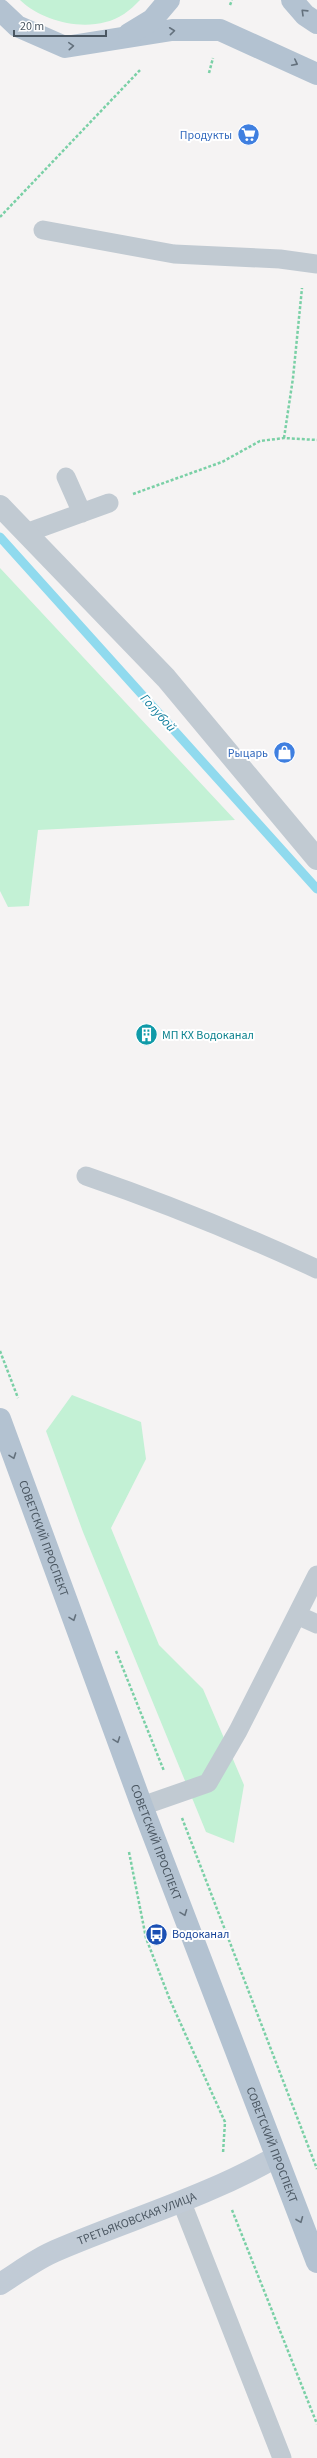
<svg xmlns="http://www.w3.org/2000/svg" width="317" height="2458" viewBox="0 0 317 2458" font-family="'Source Sans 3',sans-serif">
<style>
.green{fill:#c3f1d5}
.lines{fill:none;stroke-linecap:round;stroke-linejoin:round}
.stream{stroke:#90daee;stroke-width:9}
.path{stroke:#7ad0a6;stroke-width:2.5;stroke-dasharray:3 2;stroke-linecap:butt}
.lane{stroke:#c1cad2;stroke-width:19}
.street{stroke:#c1cad2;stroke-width:22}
.secondary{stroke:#c1cbd6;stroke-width:22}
.primary{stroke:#b3c2d1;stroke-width:22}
.oneway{stroke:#64717d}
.labels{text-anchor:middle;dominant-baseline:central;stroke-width:4;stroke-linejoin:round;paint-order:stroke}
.shop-label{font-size:12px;fill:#366cbe;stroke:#fff;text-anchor:end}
.culture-label{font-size:12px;fill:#0d838f;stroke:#fff;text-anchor:start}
.street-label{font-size:12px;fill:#4a5661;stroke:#fff}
.transit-label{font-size:12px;fill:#164399;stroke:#fff;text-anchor:start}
.water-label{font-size:13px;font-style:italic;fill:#0c7c9b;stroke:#fff}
</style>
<rect width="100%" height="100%" fill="#f5f3f3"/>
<path class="green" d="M 20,0 L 140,0 C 135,5 130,10 124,14 C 94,34 45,24 20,0 Z
M 0,568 L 235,820 L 38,830 L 29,906 L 8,907 L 0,891 Z
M 72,1395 L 141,1422 L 146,1459 L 111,1528 L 159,1645 L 203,1689 L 244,1785 L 234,1843 L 206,1832 L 83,1532 L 46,1431 Z"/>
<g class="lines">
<path class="stream" d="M 0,537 L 317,889"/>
<path class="path" d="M 230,5 L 232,0
M 209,73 L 213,58
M 0,217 L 141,69
M 284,438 L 293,378 L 302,288
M 133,494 L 222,462 L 260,441 L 284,438 L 317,440
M 0,1351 L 18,1398
M 116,1651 L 164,1771
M 182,1818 L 317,2169
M 129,1852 L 146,1938 L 170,2000 L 225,2122 L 223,2153
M 232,2210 L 317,2424"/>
<path class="lane" d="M 43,230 L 174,254 L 280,259 L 317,264
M 66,477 L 82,513
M 26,533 L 109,503
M 86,1176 C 165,1203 241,1234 317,1269
M 297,1615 L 317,1624
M 142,1806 L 208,1783 L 238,1731 L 317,1575
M 182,2203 L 282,2458"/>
<path class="street" d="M 0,506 L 166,678 L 317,859"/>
<path class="secondary" id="s1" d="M 0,2284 C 18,2273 36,2259 55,2251 C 129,2219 204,2198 276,2157"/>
<g class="primary">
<path d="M 292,0 L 305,15 L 317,23"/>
<path d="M 0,10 L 17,26 L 65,47 L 172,30 L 220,30 L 317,74"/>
<path d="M 129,34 L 152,20 L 169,0"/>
<path id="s2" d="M 0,1419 L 142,1806 L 317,2262"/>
</g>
</g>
<defs><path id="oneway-chevron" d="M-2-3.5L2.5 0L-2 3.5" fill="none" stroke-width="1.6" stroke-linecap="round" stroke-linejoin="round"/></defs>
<g class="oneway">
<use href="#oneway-chevron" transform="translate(304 12) rotate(-136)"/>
<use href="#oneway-chevron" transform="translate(172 31) rotate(-6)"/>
<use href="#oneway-chevron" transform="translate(71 46) rotate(-4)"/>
<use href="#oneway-chevron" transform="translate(295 63) rotate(27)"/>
<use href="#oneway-chevron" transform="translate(13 1456) rotate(70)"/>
<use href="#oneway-chevron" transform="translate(73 1618) rotate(70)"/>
<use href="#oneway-chevron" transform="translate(117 1740) rotate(70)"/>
<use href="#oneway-chevron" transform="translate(184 1913) rotate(69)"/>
<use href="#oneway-chevron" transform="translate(300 2220) rotate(68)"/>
</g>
<defs>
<symbol id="supermarket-disc" viewBox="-11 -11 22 22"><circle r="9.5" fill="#3f7fe0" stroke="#fff"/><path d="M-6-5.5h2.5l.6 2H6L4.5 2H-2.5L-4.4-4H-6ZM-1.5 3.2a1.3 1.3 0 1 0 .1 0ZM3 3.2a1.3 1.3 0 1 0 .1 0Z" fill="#fff"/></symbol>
<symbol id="shop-disc" viewBox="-11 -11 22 22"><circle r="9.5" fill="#3f7fe0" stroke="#fff"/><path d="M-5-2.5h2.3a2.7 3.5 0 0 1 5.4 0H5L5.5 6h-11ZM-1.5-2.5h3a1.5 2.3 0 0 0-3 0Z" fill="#fff"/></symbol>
<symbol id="building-disc" viewBox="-11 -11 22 22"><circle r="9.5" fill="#0f9aa8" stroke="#fff"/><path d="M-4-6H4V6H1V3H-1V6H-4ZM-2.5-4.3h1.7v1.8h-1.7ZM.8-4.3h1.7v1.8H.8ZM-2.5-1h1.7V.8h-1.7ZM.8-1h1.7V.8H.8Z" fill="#fff"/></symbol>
<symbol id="bus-disc" viewBox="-11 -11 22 22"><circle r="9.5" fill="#1a4fb4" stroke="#fff"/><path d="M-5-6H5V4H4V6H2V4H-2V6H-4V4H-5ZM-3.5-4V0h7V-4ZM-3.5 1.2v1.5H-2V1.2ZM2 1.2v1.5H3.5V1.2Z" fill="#fff"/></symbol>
</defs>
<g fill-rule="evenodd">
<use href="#supermarket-disc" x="236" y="122" width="25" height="25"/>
<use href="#shop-disc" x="272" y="740" width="25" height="25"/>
<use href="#building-disc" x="134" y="1022" width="25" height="25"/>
<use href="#bus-disc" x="144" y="1922" width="25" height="25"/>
</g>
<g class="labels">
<g class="shop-label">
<text x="232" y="135">Продукты</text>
<text x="268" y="753">Рыцарь</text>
</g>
<g class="culture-label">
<text x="162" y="1035">МП КХ Водоканал</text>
</g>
<g class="street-label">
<text stroke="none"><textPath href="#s2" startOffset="127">СОВЕТСКИЙ ПРОСПЕКТ</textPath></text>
<text stroke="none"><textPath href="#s2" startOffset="451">СОВЕТСКИЙ ПРОСПЕКТ</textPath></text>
<text stroke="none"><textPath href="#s2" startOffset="775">СОВЕТСКИЙ ПРОСПЕКТ</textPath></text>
<text stroke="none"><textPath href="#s1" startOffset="152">ТРЕТЬЯКОВСКАЯ УЛИЦА</textPath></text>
</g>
<g class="transit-label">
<text x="172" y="1934">Водоканал</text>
</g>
<g class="water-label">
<text transform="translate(158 713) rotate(48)">Голубой</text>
</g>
</g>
<path d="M14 30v6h92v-6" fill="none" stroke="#4a5661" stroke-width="2"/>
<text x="20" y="30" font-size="12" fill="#4a5661" stroke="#ffffff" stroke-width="3" paint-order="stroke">20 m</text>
</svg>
